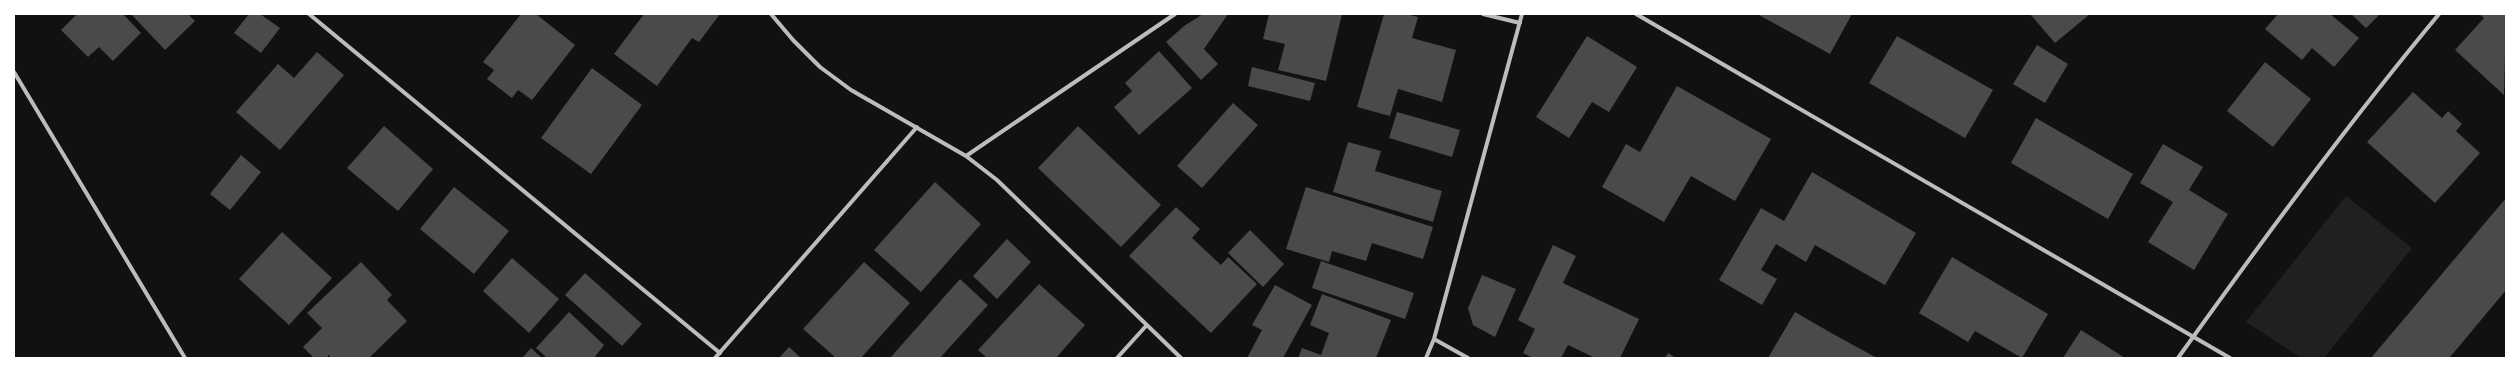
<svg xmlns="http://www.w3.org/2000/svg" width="2520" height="372" viewBox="0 0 2520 372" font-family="Lato,sans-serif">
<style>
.green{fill:#202020}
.building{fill:#4a4a4a}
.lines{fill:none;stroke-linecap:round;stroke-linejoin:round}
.minor{stroke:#bcbcbc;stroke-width:4}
</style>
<rect width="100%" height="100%" fill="#111"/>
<path class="green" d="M 2346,196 L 2412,248 L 2324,358 L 2301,358 L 2246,322 Z"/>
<path class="building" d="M 77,14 L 123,14 L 141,33 L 113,61 L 99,47 L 88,57 L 61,30 Z
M 131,14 L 188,14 L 195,21 L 165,50 Z
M 249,14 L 260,14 L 280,28 L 261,53 L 234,33 Z
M 521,14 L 536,14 L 575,45 L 532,100 L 518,90 L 512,98 L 487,79 L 494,70 L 483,62 Z
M 644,14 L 720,14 L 699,42 L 692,38 L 657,86 L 614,54 Z
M 1203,14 L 1228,14 L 1204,49 L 1218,64 L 1201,80 L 1166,42 L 1184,26 Z
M 1269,14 L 1342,14 L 1326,81 L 1278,70 L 1285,44 L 1263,39 Z
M 1384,14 L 1406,14 L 1418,17 L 1412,38 L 1456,50 L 1442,102 L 1398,89 L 1390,116 L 1357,107 Z
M 1757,14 L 1852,14 L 1830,54 Z
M 2030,14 L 2090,14 L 2055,43 Z
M 2278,14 L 2330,14 L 2359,38 L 2334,67 L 2312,48 L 2302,60 L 2265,29 Z
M 2351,14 L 2380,14 L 2366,28 Z
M 2479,14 L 2506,14 L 2504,95 L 2455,50 L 2484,18 Z
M 1587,36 L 1637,67 L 1609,112 L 1592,102 L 1569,138 L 1536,117 Z
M 1897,36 L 1993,90 L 1965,138 L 1869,83 Z
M 2037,45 L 2068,64 L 2045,103 L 2013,84 Z
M 1159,51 L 1192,88 L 1139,135 L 1114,107 L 1132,91 L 1125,83 Z
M 317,52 L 344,75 L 280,150 L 236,112 L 278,64 L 294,78 Z
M 2265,62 L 2311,99 L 2273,147 L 2227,111 Z
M 1252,67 L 1315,83 L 1310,101 L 1248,86 Z
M 592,68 L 642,105 L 591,174 L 541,138 Z
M 1677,86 L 1771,139 L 1735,201 L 1691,176 L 1664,222 L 1602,187 L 1626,144 L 1640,152 Z
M 2413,92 L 2442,118 L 2448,111 L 2462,124 L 2456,131 L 2480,153 L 2435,203 L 2367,142 Z
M 1233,103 L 1258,125 L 1202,188 L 1177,166 Z
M 1397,112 L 1460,130 L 1452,157 L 1389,138 Z
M 2036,118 L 2133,174 L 2108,219 L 2011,163 Z
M 384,126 L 433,169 L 398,211 L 347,168 Z
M 1078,126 L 1161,205 L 1121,247 L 1038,168 Z
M 1348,142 L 1381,151 L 1375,171 L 1442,191 L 1433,222 L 1333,192 Z
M 2163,144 L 2203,167 L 2189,190 L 2228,214 L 2194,270 L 2148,242 L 2173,202 L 2140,183 Z
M 241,155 L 261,172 L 230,210 L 210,194 Z
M 1812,172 L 1916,233 L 1885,285 L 1815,245 L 1806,262 L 1776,244 L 1761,270 L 1777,279 L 1762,305 L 1719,280 L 1761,208 L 1784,221 Z
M 935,182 L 981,224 L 921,292 L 874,250 Z
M 454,187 L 509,231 L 474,274 L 420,229 Z
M 1306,187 L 1433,227 L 1423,259 L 1372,243 L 1366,261 L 1332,251 L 1329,262 L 1286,249 Z
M 2506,198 L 2506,290 L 2456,350 L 2449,358 L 2371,358 Z
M 1176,207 L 1200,229 L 1192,238 L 1221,265 L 1228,257 L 1257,284 L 1211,333 L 1129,256 Z
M 1250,230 L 1284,264 L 1263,287 L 1228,253 Z
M 282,232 L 332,278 L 289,325 L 239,279 Z
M 1007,239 L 1031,262 L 997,299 L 973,276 Z
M 1553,245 L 1576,256 L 1563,283 L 1639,319 L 1620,358 L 1595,358 L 1568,345 L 1561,358 L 1533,358 L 1523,353 L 1535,329 L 1518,320 Z
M 1952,257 L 2048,314 L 2022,358 L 1975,331 L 1968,342 L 1919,313 Z
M 512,258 L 559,299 L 529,333 L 483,291 Z
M 1321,261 L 1414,293 L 1405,319 L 1312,288 Z
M 361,262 L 392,295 L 387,300 L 407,321 L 369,358 L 331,358 L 329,355 L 326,358 L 314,358 L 303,347 L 322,328 L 307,313 Z
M 864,262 L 910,303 L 861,358 L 836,358 L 803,329 Z
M 585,273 L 642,324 L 622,346 L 565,295 Z
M 1482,275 L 1516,289 L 1495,337 L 1473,325 L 1468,308 Z
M 960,279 L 988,305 L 940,358 L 890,358 Z
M 1039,284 L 1085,325 L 1056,358 L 987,358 L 978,350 Z
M 1275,285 L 1312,305 L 1283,358 L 1247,358 L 1262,330 L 1252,325 Z
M 1322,294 L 1391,320 L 1376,358 L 1298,358 L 1302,348 L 1321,355 L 1329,333 L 1310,325 Z
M 569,312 L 604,345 L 594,358 L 547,358 L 536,348 Z
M 1795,312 L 1833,334 L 1877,358 L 1768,358 Z
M 2081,330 L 2125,358 L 2063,358 Z
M 789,347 L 801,358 L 779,358 Z
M 531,348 L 542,358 L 522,358 Z
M 1668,353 L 1676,358 L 1665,358 Z"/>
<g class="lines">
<path class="minor" d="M 309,14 L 720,353
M 771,14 L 793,40 L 820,67 L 851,90 L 966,156 L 997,180 L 1181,358
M 1483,14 L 1520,23
M 1636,14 L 2230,358
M 14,72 L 185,358
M 966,156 L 1175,14
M 1434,339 L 1468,358
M 715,358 L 917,127
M 1117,358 L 1146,326
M 1426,358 L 1434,339 L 1522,14
M 2178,358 C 2262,241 2347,125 2439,14"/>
</g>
<rect width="2520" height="372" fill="none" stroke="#ffffff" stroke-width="30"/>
</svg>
